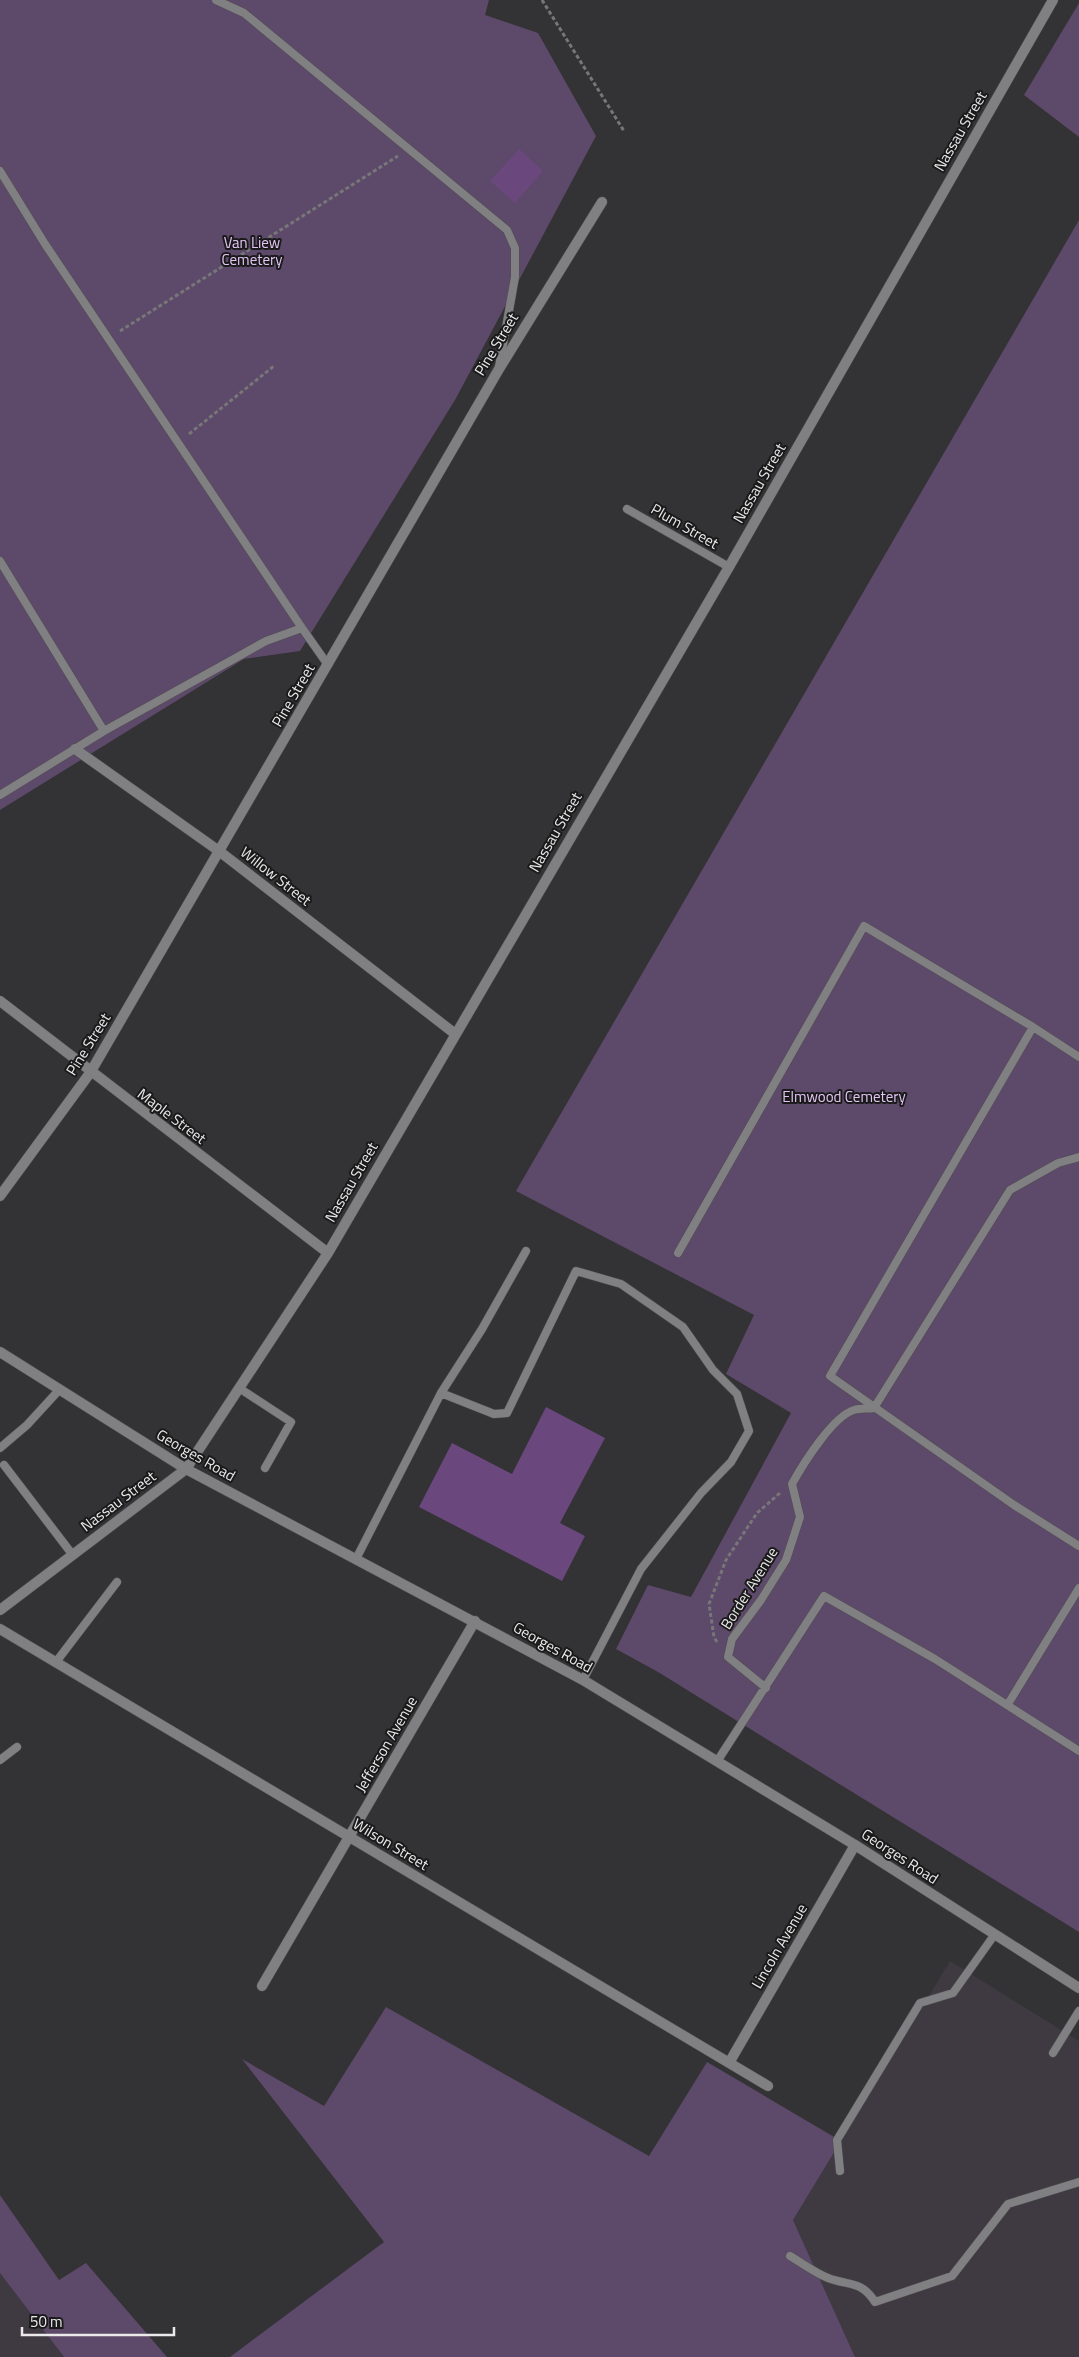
<svg xmlns="http://www.w3.org/2000/svg" width="1079" height="2357" viewBox="0 0 1079 2357" font-family="'Titillium Web',sans-serif">
<style>
.built{fill:#3f3a42}
.green{fill:#5d4969}
.building{fill:#6a487e}
.lines{fill:none;stroke-linecap:round;stroke-linejoin:round}
.service-casing{stroke:#504f51;stroke-width:9}
.minor-casing{stroke:#504f51;stroke-width:11}
.tertiary-casing{stroke:#504f51;stroke-width:11}
.path{stroke:#777678;stroke-width:3;stroke-dasharray:4 2.5;stroke-linecap:butt}
.service{stroke:#807f81;stroke-width:8}
.minor{stroke:#807f81;stroke-width:10}
.tertiary{stroke:#807f81;stroke-width:10}
.labels{text-anchor:middle;dominant-baseline:central;stroke-width:4;stroke-linejoin:round;paint-order:stroke}
.street-label{font-size:15px;fill:#ebeaeb;stroke:#1b1a1b}
.park-label{font-size:15px;fill:#e2c4f5;stroke:#1b1a1b}
</style>
<rect width="100%" height="100%" fill="#333234"/>
<path class="built" d="M 950,1961 L 1079,2041 L 1079,2357 L 855,2357 L 793,2220 Z
M 0,2273 L 64,2357 L 0,2357 Z"/>
<path class="green" d="M 0,0 L 489,0 L 485,15 L 538,33 L 596,136 L 455,400 L 300,651 L 244,659 L 0,810 Z
M 1079,3 L 1079,137 L 1024,95 Z
M 1079,220 L 1079,1932 L 658,1672 L 616,1649 L 648,1585 L 691,1597 L 791,1413 L 726,1374 L 754,1315 L 516,1191 Z
M 386,2007 L 649,2156 L 707,2062 L 841,2141 L 793,2220 L 855,2357 L 230,2357 L 384,2242 L 242,2059 L 324,2106 Z
M 0,2195 L 59,2280 L 86,2263 L 167,2357 L 64,2357 L 0,2273 Z"/>
<path class="building" d="M 519,149 L 543,171 L 515,203 L 490,181 Z
M 546,1407 L 605,1438 L 560,1523 L 585,1536 L 562,1581 L 419,1507 L 452,1443 L 512,1474 Z"/>
<g class="lines">
<defs>
<path id="service" d="M 216,0 L 244,13 L 507,230 L 515,248 L 515,277 L 499,367
M 0,171 L 45,244 L 302,628
M 627,509 L 729,567
M 0,561 L 104,731
M 0,795 L 104,731 L 266,641 L 302,628 L 328,665
M 1033,1027 L 830,1376 L 1014,1505 L 1079,1546
M 678,1253 L 864,926 L 1033,1027 L 1079,1057
M 239,1388 L 291,1422 L 265,1468
M 441,1393 L 494,1414 L 507,1413 L 576,1271 L 621,1284 L 683,1327 L 713,1370 L 737,1394 L 749,1431 L 731,1462 L 701,1493 L 641,1569 L 583,1680
M 0,1448 L 27,1425 L 60,1389
M 4,1465 L 72,1554
M 356,1559 L 441,1393 L 482,1329 L 526,1251
M 56,1662 L 117,1582
M 766,1688 L 728,1657 L 732,1639 L 761,1600 L 786,1560 L 800,1517 L 792,1484 C 803,1464 833,1416 854,1410 C 860,1408 868,1409 874,1408 L 1010,1190 L 1058,1163 L 1079,1157
M 1008,1704 L 1079,1588
M 0,1760 L 17,1747
M 718,1760 L 824,1596 L 935,1659 L 1079,1751
M 1053,2053 L 1079,2011
M 840,2171 L 837,2140 L 920,2003 L 953,1993 L 995,1934
M 790,2256 C 802,2263 815,2273 828,2278 C 849,2286 861,2280 875,2302 L 952,2276 L 1008,2204 L 1079,2182"/>
<path id="minor" d="M 75,749 L 219,851 L 454,1033
M 0,1001 L 328,1253
M 0,1196 L 90,1073 L 499,369 L 602,202
M 0,1610 L 186,1469 L 328,1253 L 729,567 L 1053,0
M 0,1629 L 768,2086
M 262,1986 L 475,1621
M 729,2063 L 855,1845"/>
<path id="tertiary" d="M 0,1352 L 186,1469 L 583,1680 L 855,1845 L 1079,1988"/>
</defs>
<use href="#service" class="service-casing"/>
<use href="#minor" class="minor-casing"/>
<use href="#tertiary" class="tertiary-casing"/>
<path class="path" d="M 542,0 L 624,131
M 120,331 L 398,156
M 189,434 L 274,366
M 717,1642 L 714,1637 L 709,1604 L 726,1560 L 757,1513 L 780,1493"/>
<use href="#service" class="service"/>
<use href="#minor" class="minor"/>
<use href="#tertiary" class="tertiary"/>
</g>
<g class="labels">
<g class="street-label">
<text transform="translate(960 131) rotate(-60)">Nassau Street</text>
<text transform="translate(496 344) rotate(-59)">Pine Street</text>
<text transform="translate(759 483) rotate(-60)">Nassau Street</text>
<text transform="translate(685 526) rotate(30)">Plum Street</text>
<text transform="translate(293 695) rotate(-60)">Pine Street</text>
<text transform="translate(555 832) rotate(-60)">Nassau Street</text>
<text transform="translate(276 876) rotate(38)">Willow Street</text>
<text transform="translate(88 1044) rotate(-58)">Pine Street</text>
<text transform="translate(172 1116) rotate(37)">Maple Street</text>
<text transform="translate(351 1182) rotate(-60)">Nassau Street</text>
<text transform="translate(196 1455) rotate(30)">Georges Road</text>
<text transform="translate(118 1501) rotate(-37)">Nassau Street</text>
<text transform="translate(749 1588) rotate(-58)">Border Avenue</text>
<text transform="translate(553 1647) rotate(29)">Georges Road</text>
<text transform="translate(386 1744) rotate(-60)">Jefferson Avenue</text>
<text transform="translate(391 1844) rotate(31)">Wilson Street</text>
<text transform="translate(900 1856) rotate(33)">Georges Road</text>
<text transform="translate(779 1946) rotate(-60)">Lincoln Avenue</text>
</g>
<g class="park-label">
<text x="252" y="242">Van Liew<tspan x="252" dy="17">Cemetery</tspan></text>
<text x="844" y="1096">Elmwood Cemetery</text>
</g>
</g>
<path d="M22 2327v8h152v-8" fill="none" stroke="#ebeaeb" stroke-width="2.5"/>
<text x="30" y="2327" font-size="15" fill="#ebeaeb" stroke="#1b1a1b" stroke-width="4" paint-order="stroke">50 m</text>
</svg>
